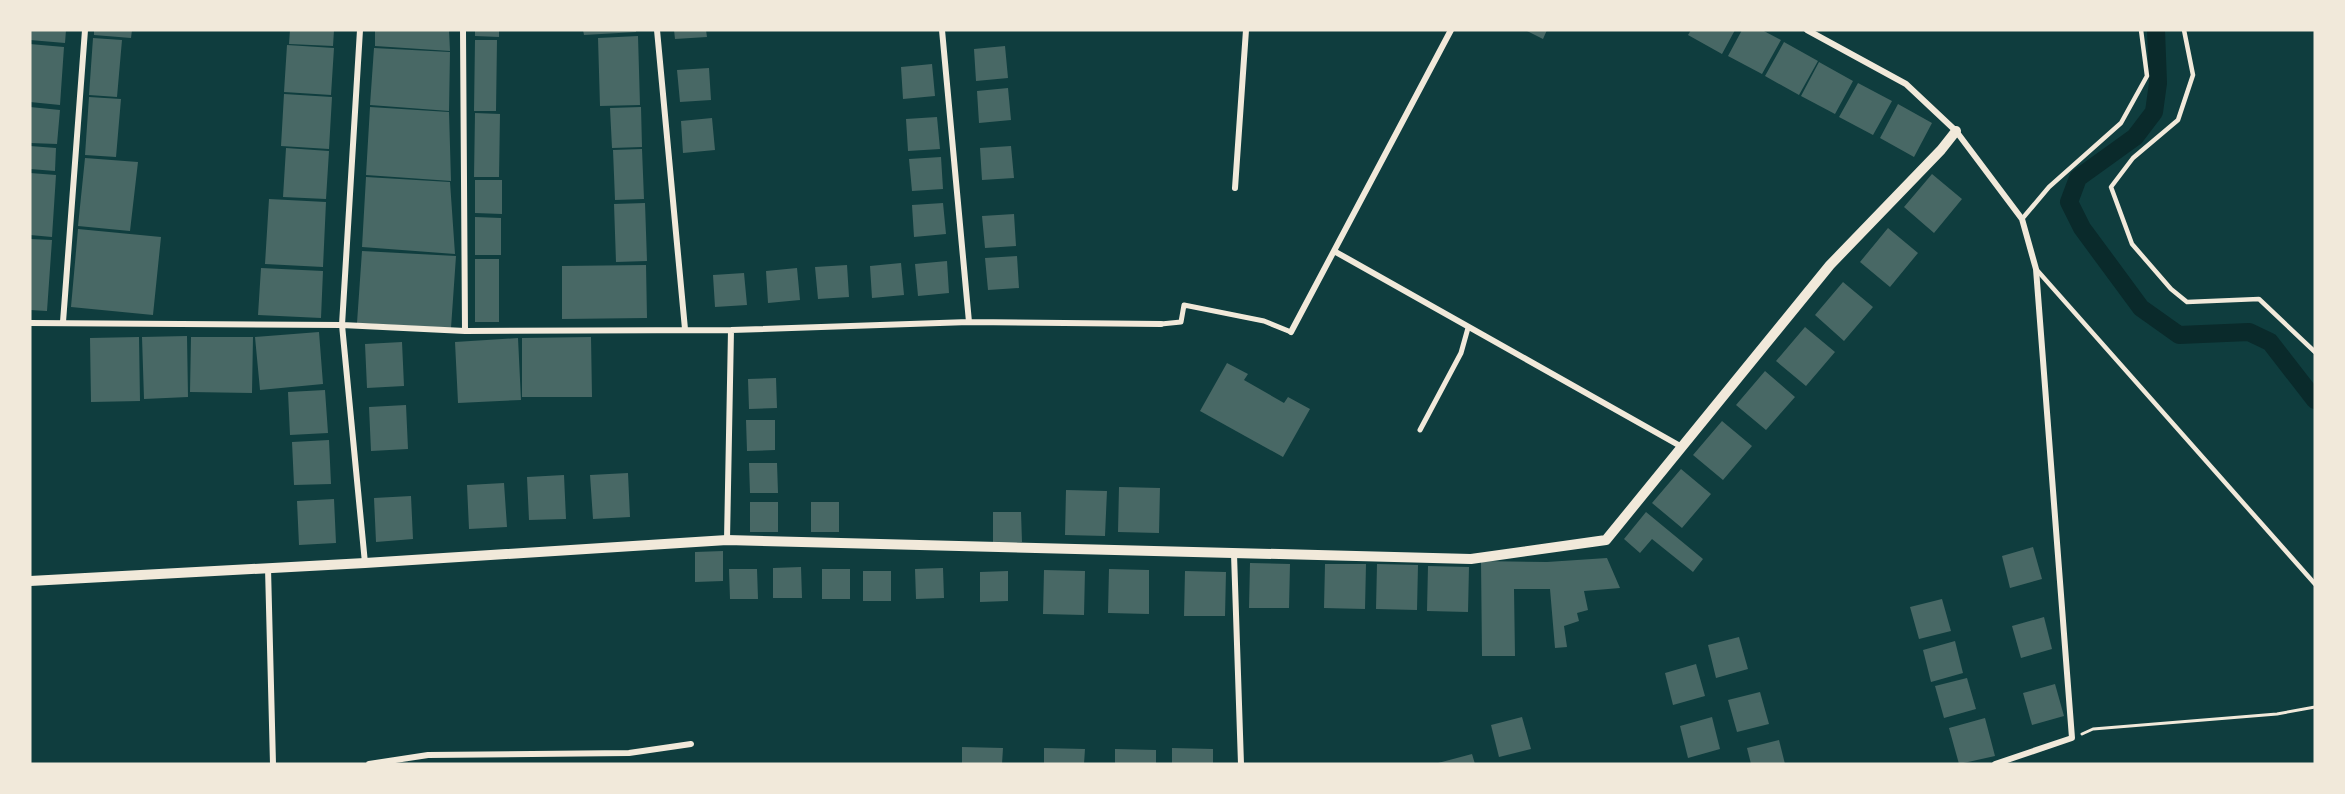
<svg xmlns="http://www.w3.org/2000/svg" width="2345" height="794" viewBox="0 0 2345 794" font-family="Mulish,sans-serif">
<style>
.lines{fill:none;stroke-linecap:round;stroke-linejoin:round}
.canal{stroke:#0a2a2b;stroke-width:18}
.building{fill:#486865}
.path{stroke:#f1e9da;stroke-width:3}
.service{stroke:#f1e9da;stroke-width:4.5}
.pedestrian{stroke:#f1e9da;stroke-width:5}
.minor{stroke:#f1e9da;stroke-width:6}
.tertiary{stroke:#f1e9da;stroke-width:10}
</style>
<rect width="100%" height="100%" fill="#0f3d3e"/>
<g class="lines">
<path class="canal" d="M 2156,30 L 2158,83 L 2154,112 L 2135,137 L 2078,178 L 2069,202 L 2082,228 L 2141,308 L 2179,335 L 2249,332 L 2270,342 L 2315,400"/>
</g>
<path class="building" d="M 30,30 L 66,30 L 65,43 L 30,40 Z
M 94,30 L 132,30 L 131,38 L 94,35 Z
M 290,30 L 334,30 L 333,46 L 289,44 Z
M 375,30 L 449,30 L 450,51 L 375,46 Z
M 475,30 L 499,30 L 499,37 L 475,36 Z
M 583,30 L 636,30 L 636,32 L 584,35 Z
M 674,30 L 706,30 L 707,37 L 675,39 Z
M 1525,30 L 1547,30 L 1543,39 Z
M 1691,30 L 1735,30 L 1722,54 L 1688,35 Z
M 1742,30 L 1762,30 L 1781,40 L 1762,74 L 1728,56 Z
M 638,36 L 640,105 L 600,106 L 598,38 Z
M 93,38 L 122,40 L 117,97 L 89,95 Z
M 475,40 L 497,40 L 496,111 L 474,111 Z
M 1784,42 L 1818,61 L 1799,95 L 1765,76 Z
M 30,44 L 64,47 L 60,105 L 30,102 Z
M 287,45 L 334,48 L 331,95 L 284,92 Z
M 1005,46 L 1008,78 L 976,81 L 974,49 Z
M 374,48 L 450,52 L 449,111 L 370,105 Z
M 1819,62 L 1853,81 L 1835,114 L 1801,96 Z
M 932,64 L 935,96 L 903,99 L 901,67 Z
M 709,68 L 711,100 L 680,102 L 677,70 Z
M 1858,83 L 1892,101 L 1873,135 L 1839,117 Z
M 1008,88 L 1011,120 L 979,123 L 977,91 Z
M 284,94 L 332,97 L 329,149 L 281,146 Z
M 89,97 L 121,99 L 116,157 L 85,155 Z
M 1898,104 L 1932,123 L 1914,157 L 1880,138 Z
M 30,107 L 60,110 L 57,144 L 30,143 Z
M 370,107 L 449,112 L 451,181 L 366,175 Z
M 641,107 L 642,147 L 612,148 L 610,108 Z
M 475,113 L 500,114 L 499,177 L 474,177 Z
M 937,117 L 940,149 L 908,151 L 906,119 Z
M 712,118 L 715,150 L 683,153 L 681,121 Z
M 30,146 L 56,148 L 55,171 L 30,169 Z
M 1011,146 L 1014,178 L 982,180 L 980,148 Z
M 286,148 L 329,151 L 326,199 L 283,197 Z
M 642,149 L 644,199 L 615,200 L 613,150 Z
M 941,157 L 943,189 L 912,191 L 909,159 Z
M 85,158 L 138,162 L 130,231 L 78,226 Z
M 30,173 L 56,175 L 52,237 L 30,235 Z
M 1932,174 L 1962,199 L 1934,233 L 1904,207 Z
M 366,177 L 450,182 L 455,254 L 362,247 Z
M 475,180 L 502,180 L 502,214 L 475,213 Z
M 269,199 L 326,202 L 323,267 L 265,264 Z
M 645,203 L 647,261 L 616,262 L 614,204 Z
M 943,203 L 946,234 L 914,237 L 912,205 Z
M 1014,214 L 1016,246 L 985,248 L 982,216 Z
M 475,217 L 501,218 L 501,255 L 475,255 Z
M 1888,228 L 1918,253 L 1890,287 L 1860,262 Z
M 78,229 L 161,237 L 153,315 L 71,307 Z
M 30,239 L 52,240 L 47,311 L 30,310 Z
M 362,251 L 456,256 L 451,328 L 357,323 Z
M 1017,256 L 1019,288 L 988,290 L 985,258 Z
M 475,259 L 499,259 L 499,322 L 475,322 Z
M 947,261 L 949,293 L 918,296 L 915,264 Z
M 901,263 L 904,295 L 872,298 L 870,266 Z
M 646,265 L 647,318 L 562,319 L 562,266 Z
M 847,265 L 849,297 L 818,299 L 815,267 Z
M 261,268 L 323,271 L 321,318 L 258,315 Z
M 797,268 L 800,300 L 768,303 L 766,271 Z
M 744,273 L 747,305 L 715,307 L 713,275 Z
M 1843,282 L 1873,307 L 1844,341 L 1815,315 Z
M 1805,327 L 1835,352 L 1806,386 L 1776,361 Z
M 319,332 L 323,384 L 260,390 L 255,337 Z
M 187,336 L 188,397 L 144,399 L 142,337 Z
M 139,337 L 140,401 L 91,402 L 90,338 Z
M 191,337 L 253,337 L 252,393 L 190,392 Z
M 591,337 L 592,397 L 522,397 L 522,338 Z
M 518,338 L 521,400 L 458,403 L 455,342 Z
M 402,342 L 404,386 L 367,388 L 365,344 Z
M 1227,363 L 1248,374 L 1244,380 L 1284,403 L 1288,397 L 1310,409 L 1283,457 L 1200,411 Z
M 1765,371 L 1795,397 L 1766,430 L 1736,405 Z
M 776,378 L 777,408 L 749,409 L 748,379 Z
M 325,390 L 328,433 L 290,435 L 288,392 Z
M 406,405 L 408,449 L 371,451 L 369,407 Z
M 746,420 L 775,420 L 775,450 L 747,451 Z
M 1722,421 L 1752,446 L 1723,480 L 1693,455 Z
M 329,440 L 331,484 L 294,485 L 292,442 Z
M 749,463 L 777,463 L 778,493 L 750,493 Z
M 1681,469 L 1711,494 L 1682,528 L 1652,503 Z
M 628,473 L 630,517 L 593,519 L 590,475 Z
M 564,475 L 566,519 L 529,520 L 527,477 Z
M 504,483 L 507,527 L 469,529 L 467,485 Z
M 1119,487 L 1160,488 L 1159,533 L 1118,532 Z
M 1066,490 L 1107,491 L 1105,536 L 1065,535 Z
M 411,496 L 413,539 L 376,542 L 374,498 Z
M 334,499 L 336,543 L 299,545 L 297,501 Z
M 750,502 L 778,502 L 778,532 L 750,532 Z
M 811,502 L 839,502 L 839,532 L 811,532 Z
M 993,512 L 1021,512 L 1022,542 L 993,543 Z
M 1646,512 L 1703,559 L 1693,572 L 1652,539 L 1640,553 L 1624,539 Z
M 2033,547 L 2042,579 L 2010,588 L 2002,556 Z
M 723,551 L 723,581 L 695,582 L 695,552 Z
M 1607,558 L 1620,588 L 1584,591 L 1588,610 L 1577,613 L 1579,621 L 1564,626 L 1567,647 L 1555,648 L 1550,589 L 1514,589 L 1515,656 L 1482,656 L 1481,561 L 1547,562 Z
M 1250,563 L 1290,564 L 1289,608 L 1249,608 Z
M 1325,564 L 1366,564 L 1365,609 L 1324,608 Z
M 1377,564 L 1418,565 L 1417,610 L 1376,609 Z
M 1428,566 L 1469,567 L 1468,612 L 1427,611 Z
M 801,567 L 802,598 L 773,598 L 773,568 Z
M 943,568 L 944,598 L 916,599 L 915,569 Z
M 729,569 L 757,569 L 758,599 L 730,599 Z
M 822,569 L 850,569 L 850,599 L 822,599 Z
M 1109,569 L 1149,570 L 1149,614 L 1108,613 Z
M 1044,570 L 1085,571 L 1084,615 L 1043,614 Z
M 863,571 L 891,571 L 891,601 L 863,601 Z
M 1008,571 L 1008,601 L 980,602 L 980,572 Z
M 1185,571 L 1226,572 L 1225,616 L 1184,616 Z
M 1942,599 L 1951,631 L 1919,639 L 1910,607 Z
M 2044,617 L 2052,649 L 2021,658 L 2012,626 Z
M 1739,637 L 1748,669 L 1716,678 L 1708,645 Z
M 1955,641 L 1963,673 L 1931,682 L 1923,650 Z
M 1696,664 L 1705,696 L 1673,705 L 1665,673 Z
M 1967,678 L 1976,709 L 1944,718 L 1935,686 Z
M 2055,684 L 2064,716 L 2032,725 L 2023,693 Z
M 1760,692 L 1769,724 L 1737,732 L 1728,700 Z
M 1522,717 L 1531,749 L 1499,757 L 1491,725 Z
M 1712,717 L 1720,749 L 1688,758 L 1680,726 Z
M 1985,718 L 1995,756 L 1959,764 L 1949,728 Z
M 1779,740 L 1785,764 L 1751,764 L 1747,748 Z
M 962,747 L 1003,748 L 1002,764 L 962,764 Z
M 1044,748 L 1085,749 L 1084,764 L 1044,764 Z
M 1172,748 L 1213,749 L 1213,764 L 1172,764 Z
M 1115,749 L 1156,750 L 1156,764 L 1115,764 Z
M 1472,754 L 1475,764 L 1438,764 L 1438,763 Z"/>
<g class="lines">
<path class="path" d="M 2082,734 L 2093,729 L 2277,714 L 2315,707"/>
<path class="service" d="M 2184,30 L 2193,75 L 2178,120 L 2133,158 L 2111,187 L 2132,244 L 2171,289 L 2187,302 L 2259,299 L 2315,352
M 2022,219 L 2049,187 L 2121,123 L 2147,76 L 2141,30
M 2036,269 L 2315,584"/>
<path class="pedestrian" d="M 1161,324 L 1181,322 L 1184,305 L 1264,321 L 1291,332
M 1420,430 L 1461,353 L 1468,328"/>
<path class="minor" d="M 360,30 L 342,325 L 365,563
M 463,30 L 465,331
M 657,30 L 685,329
M 942,30 L 969,322
M 1807,30 L 1906,84 L 1956,131 L 2022,219 L 2036,269 L 2072,738 L 1995,764
M 1235,188 L 1246,30
M 1334,251 L 1682,447
M 63,322 L 85,30
M 30,323 L 342,325 L 465,331 L 731,330 L 969,322 L 1161,324
M 1291,332 L 1451,30
M 727,540 L 731,330
M 1234,554 L 1241,764
M 268,568 L 273,764
M 369,764 L 428,755 L 629,753 L 691,744"/>
<path class="tertiary" d="M 30,581 L 365,563 L 727,540 L 1471,559 L 1606,540 L 1830,265 L 1941,150 L 1956,131"/>
</g>
<rect width="2345" height="794" fill="none" stroke="#f1e9da" stroke-width="63"/>
</svg>
